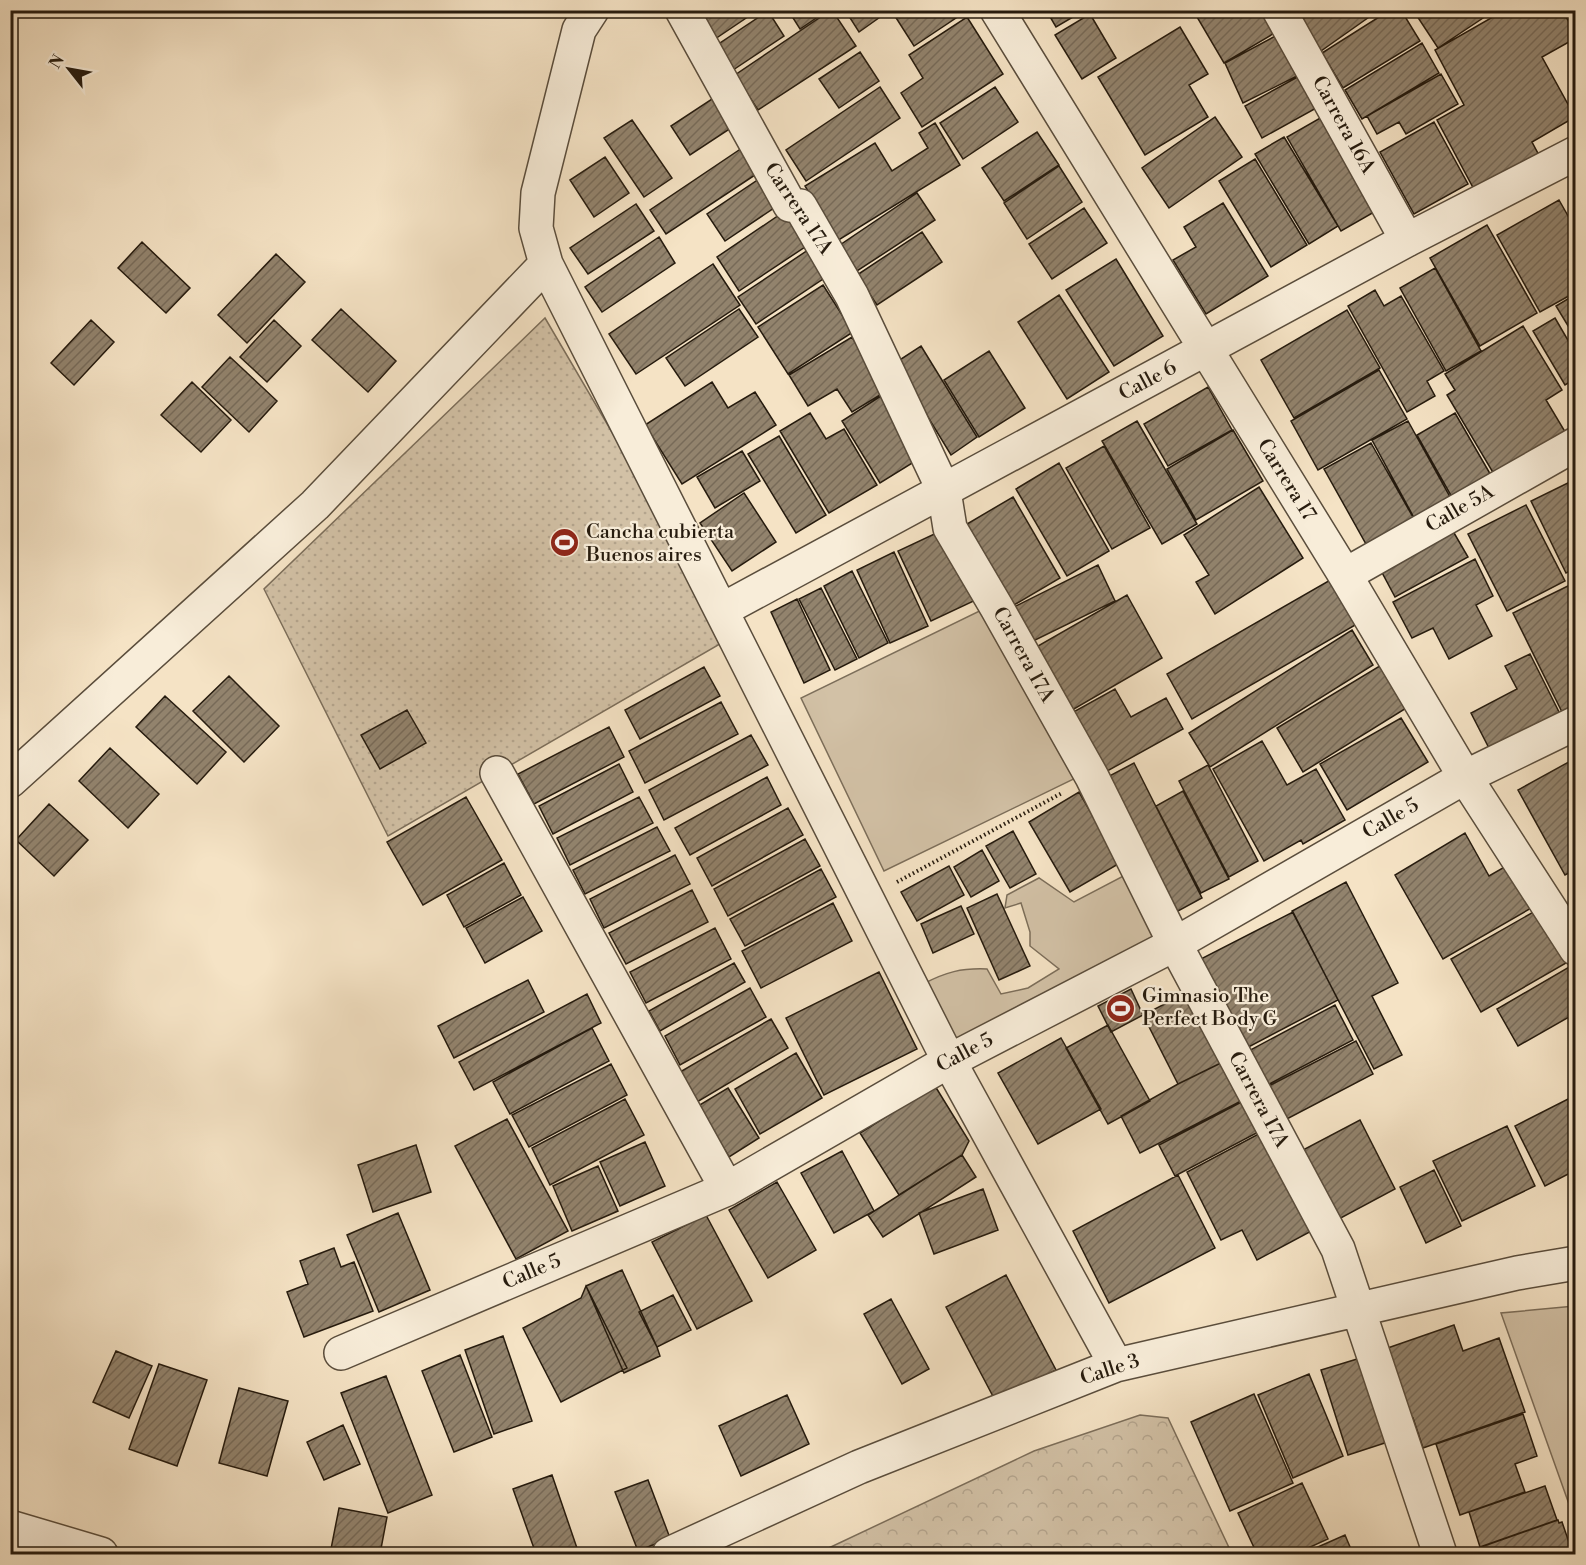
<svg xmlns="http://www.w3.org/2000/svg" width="1586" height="1565" viewBox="0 0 1586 1565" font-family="'Libre Bodoni',serif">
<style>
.grass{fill:#d2c1a6;stroke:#7c6e5a;stroke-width:1.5}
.forest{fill:url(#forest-crowns);stroke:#7c6e5a;stroke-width:1.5}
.park{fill:url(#park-dots);stroke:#7c6e5a;stroke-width:1.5}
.building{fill:url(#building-hatch);stroke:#261b0e;stroke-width:1.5}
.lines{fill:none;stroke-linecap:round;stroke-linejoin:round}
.street-casing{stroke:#5a4d3c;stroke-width:36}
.path{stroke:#261b0e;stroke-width:4;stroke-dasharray:1.5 3;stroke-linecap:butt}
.street{stroke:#f8edd9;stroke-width:33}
.labels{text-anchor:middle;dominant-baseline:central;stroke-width:4.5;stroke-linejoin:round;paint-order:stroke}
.street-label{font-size:20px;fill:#261b0e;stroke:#f8edd9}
.poi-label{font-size:20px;fill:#261b0e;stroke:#f8edd9;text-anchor:start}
</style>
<defs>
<pattern id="forest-crowns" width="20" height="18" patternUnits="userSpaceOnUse" patternTransform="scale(1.5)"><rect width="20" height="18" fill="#d2c1a6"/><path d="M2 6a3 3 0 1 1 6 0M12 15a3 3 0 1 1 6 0" fill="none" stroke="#b4a58e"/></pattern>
<pattern id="park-dots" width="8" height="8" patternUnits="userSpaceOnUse" patternTransform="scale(1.5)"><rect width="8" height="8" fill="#d2c1a6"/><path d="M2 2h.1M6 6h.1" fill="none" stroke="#b4a58e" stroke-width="1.8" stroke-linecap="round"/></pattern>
<pattern id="building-hatch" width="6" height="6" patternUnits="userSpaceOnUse" patternTransform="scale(1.5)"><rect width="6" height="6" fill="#92836d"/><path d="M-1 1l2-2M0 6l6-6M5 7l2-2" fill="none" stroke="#776a58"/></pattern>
</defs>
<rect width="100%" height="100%" fill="#f5e3c5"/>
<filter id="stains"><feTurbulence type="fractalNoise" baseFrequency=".00333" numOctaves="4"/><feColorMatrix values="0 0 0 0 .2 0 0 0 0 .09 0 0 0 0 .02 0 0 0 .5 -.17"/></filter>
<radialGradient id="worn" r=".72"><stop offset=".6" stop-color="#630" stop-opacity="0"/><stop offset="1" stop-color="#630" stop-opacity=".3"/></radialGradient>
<path class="grass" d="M 1000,601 L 1084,774 L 884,871 L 801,698 Z
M 1131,872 L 1164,938 L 955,1047 L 923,984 C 946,972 961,968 987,969 L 1001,994 L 1028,988 L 1059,969 L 1030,946 L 1030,932 L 1021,903 L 1005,908 L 1007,895 L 1039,878 L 1074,902 Z
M 1575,1306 L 1576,1306 L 1575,1521 L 1501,1313 Z"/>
<path class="forest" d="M 1140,1415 L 1168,1418 L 1232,1554 L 816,1554 L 1034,1451 Z"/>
<path class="park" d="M 545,318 L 732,637 L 388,836 L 264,589 Z"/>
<path class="building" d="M 702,10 L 758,10 L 715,39 L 698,13 Z
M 788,10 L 828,10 L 800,29 Z
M 831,10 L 832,10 L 856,46 L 758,110 L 735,75 Z
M 845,10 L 890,10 L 859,32 Z
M 896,10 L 968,10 L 914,46 L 893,13 Z
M 1046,10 L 1085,10 L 1056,27 Z
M 1208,10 L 1272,10 L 1283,28 L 1224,63 L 1197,17 Z
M 1297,10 L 1379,10 L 1321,51 L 1294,13 Z
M 1390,10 L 1401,10 L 1420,41 L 1343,88 L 1322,53 Z
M 1413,10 L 1495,10 L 1438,48 Z
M 1505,10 L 1562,10 L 1576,34 L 1576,38 L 1542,57 L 1575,117 L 1532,142 L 1541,159 L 1477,195 L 1437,120 L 1464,105 L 1435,50 Z
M 768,11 L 784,36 L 733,70 L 717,45 Z
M 1090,14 L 1116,58 L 1082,79 L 1055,35 Z
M 967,17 L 1003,74 L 922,127 L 901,93 L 923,78 L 909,55 Z
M 1180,27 L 1208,74 L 1189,85 L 1208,117 L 1145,155 L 1098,77 Z
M 1283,32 L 1303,73 L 1243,103 L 1225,63 Z
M 1422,43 L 1439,73 L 1362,119 L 1345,90 Z
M 860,52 L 879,81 L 839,108 L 819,79 Z
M 1303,74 L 1320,106 L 1262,138 L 1245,106 Z
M 1441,74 L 1458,104 L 1406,134 L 1399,122 L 1377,134 L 1367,116 Z
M 880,87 L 900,118 L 806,181 L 786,150 Z
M 995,87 L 1018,122 L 963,159 L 940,123 Z
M 715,97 L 734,126 L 690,155 L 671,126 Z
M 1329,113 L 1383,207 L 1341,231 L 1287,137 Z
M 1215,117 L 1242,157 L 1169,208 L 1142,168 Z
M 632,120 L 672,178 L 644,197 L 604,138 Z
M 1434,122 L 1468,184 L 1414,214 L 1380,152 Z
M 935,123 L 960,165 L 837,241 L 805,186 L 875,143 L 892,171 L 928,148 L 919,133 Z
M 1037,132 L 1059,165 L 1004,201 L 982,168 Z
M 1284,137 L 1338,226 L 1309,244 L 1255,154 Z
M 748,144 L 764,169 L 666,234 L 650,210 Z
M 605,157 L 629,193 L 594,217 L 570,180 Z
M 1255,159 L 1307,245 L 1271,267 L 1219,181 Z
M 1059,166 L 1082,202 L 1027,239 L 1004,203 Z
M 765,175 L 783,202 L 725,241 L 707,214 Z
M 917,193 L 935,220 L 857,271 L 840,245 Z
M 1559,200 L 1576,230 L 1576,292 L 1540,312 L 1497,235 Z
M 1223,203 L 1268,276 L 1206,314 L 1173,260 L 1196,247 L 1184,227 Z
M 636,204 L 654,231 L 588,274 L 570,248 Z
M 1084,208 L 1107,243 L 1052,279 L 1029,244 Z
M 785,211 L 808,245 L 739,291 L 717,257 Z
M 1487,225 L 1537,313 L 1480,346 L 1430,258 Z
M 922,232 L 942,262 L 877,305 L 857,275 Z
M 659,237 L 675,263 L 602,312 L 585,287 Z
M 142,242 L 190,288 L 166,313 L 118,268 Z
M 808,250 L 826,277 L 756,324 L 738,297 Z
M 276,254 L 305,282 L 247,343 L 218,315 Z
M 1116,259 L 1163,336 L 1114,366 L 1066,290 Z
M 713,264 L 740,305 L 636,374 L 609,334 Z
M 1435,268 L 1481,351 L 1446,371 L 1400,288 Z
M 823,285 L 853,332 L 788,374 L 758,327 Z
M 1375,290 L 1384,306 L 1401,296 L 1444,371 L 1427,381 L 1435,396 L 1407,412 L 1348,306 Z
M 1576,294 L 1576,339 L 1556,306 Z
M 1059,295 L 1109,372 L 1067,399 L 1018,322 Z
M 341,309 L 396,361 L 368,392 L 312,340 Z
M 739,309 L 758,337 L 685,386 L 666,358 Z
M 1347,310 L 1380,368 L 1294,418 L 1261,360 Z
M 1555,318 L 1576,354 L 1576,378 L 1565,385 L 1533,331 Z
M 91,320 L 114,342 L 74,385 L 51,363 Z
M 274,320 L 301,346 L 267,382 L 240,357 Z
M 1523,326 L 1562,390 L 1546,400 L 1567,435 L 1498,481 L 1447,395 L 1455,390 L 1445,374 Z
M 852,337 L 885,392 L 852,412 L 837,389 L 808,406 L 789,375 Z
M 921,346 L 977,437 L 951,455 L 895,363 Z
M 989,351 L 1025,408 L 979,437 L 944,380 Z
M 230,357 L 277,401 L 249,432 L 202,387 Z
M 1379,370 L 1407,419 L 1318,470 L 1291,421 Z
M 192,382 L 231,420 L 201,452 L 161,415 Z
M 712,382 L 728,408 L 755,392 L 776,425 L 682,484 L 645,425 Z
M 1208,387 L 1232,430 L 1168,466 L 1144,424 Z
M 884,394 L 922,457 L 880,483 L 842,421 Z
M 810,413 L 826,439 L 844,429 L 877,485 L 829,513 L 780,431 Z
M 1455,413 L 1496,484 L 1457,506 L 1417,435 Z
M 1137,421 L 1197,524 L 1162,544 L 1102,441 Z
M 1408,421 L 1455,506 L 1419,527 L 1372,440 Z
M 1233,430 L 1263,481 L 1196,520 L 1167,469 Z
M 779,436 L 826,515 L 796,533 L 748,454 Z
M 1371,443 L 1418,526 L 1371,553 L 1324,469 Z
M 1104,446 L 1150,528 L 1112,549 L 1066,468 Z
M 742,451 L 760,481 L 715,508 L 697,477 Z
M 1059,463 L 1109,551 L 1067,576 L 1016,489 Z
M 1576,479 L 1576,568 L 1566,573 L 1531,501 Z
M 1259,487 L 1303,558 L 1215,614 L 1196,582 L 1209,575 L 1184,535 Z
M 744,493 L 776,542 L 732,571 L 700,523 Z
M 1013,497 L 1060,578 L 1014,605 L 967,524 Z
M 1526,505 L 1565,581 L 1507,611 L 1468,534 Z
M 1450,526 L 1468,557 L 1395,597 L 1378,565 Z
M 945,529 L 978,599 L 931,621 L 898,551 Z
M 894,552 L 928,626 L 890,643 L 857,570 Z
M 1475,559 L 1493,596 L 1476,605 L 1492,636 L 1449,659 L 1433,628 L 1412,638 L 1393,602 Z
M 1098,565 L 1115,601 L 1027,644 L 1010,609 Z
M 852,571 L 888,643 L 859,658 L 824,586 Z
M 1332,579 L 1357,624 L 1192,719 L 1167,674 Z
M 1576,582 L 1576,705 L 1562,712 L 1513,613 Z
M 821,588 L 857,659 L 835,670 L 799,599 Z
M 1127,595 L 1162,658 L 1067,713 L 1031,650 Z
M 797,599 L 830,670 L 804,683 L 771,612 Z
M 1352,630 L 1373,665 L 1210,767 L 1189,733 Z
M 1530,654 L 1561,716 L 1491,752 L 1471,713 L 1517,689 L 1505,666 Z
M 1383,664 L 1408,707 L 1303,772 L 1277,728 Z
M 704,667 L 720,696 L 640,739 L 625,710 Z
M 229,676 L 279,726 L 244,762 L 193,711 Z
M 1115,689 L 1131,717 L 1166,698 L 1183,729 L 1100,775 L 1068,715 Z
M 165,696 L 226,752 L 197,784 L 136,727 Z
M 721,702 L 738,734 L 645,783 L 629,751 Z
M 407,710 L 426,743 L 380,769 L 361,735 Z
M 1401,718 L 1428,762 L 1347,810 L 1320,764 Z
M 609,727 L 624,757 L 534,804 L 518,774 Z
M 751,735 L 768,765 L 664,820 L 649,790 Z
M 1262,741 L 1287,785 L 1316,769 L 1345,820 L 1303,844 L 1301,840 L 1264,861 L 1213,769 Z
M 110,748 L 159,794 L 128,828 L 79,781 Z
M 1576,758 L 1576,869 L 1565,875 L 1518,790 Z
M 1134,763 L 1202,898 L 1167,917 L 1098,782 Z
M 619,764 L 633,792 L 553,834 L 539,806 Z
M 1208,765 L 1258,861 L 1229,877 L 1179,781 Z
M 767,777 L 781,805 L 690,855 L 675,828 Z
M 1183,791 L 1229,879 L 1201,893 L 1156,806 Z
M 1079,792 L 1120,863 L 1070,892 L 1029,822 Z
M 466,797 L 502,860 L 423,905 L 387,842 Z
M 639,797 L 653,823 L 570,865 L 557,838 Z
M 49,804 L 88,840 L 54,876 L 16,840 Z
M 788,808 L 803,835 L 712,886 L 697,858 Z
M 657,827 L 670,851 L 585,894 L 573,870 Z
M 1013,831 L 1036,874 L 1010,888 L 986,846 Z
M 1465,833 L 1489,876 L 1515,861 L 1540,903 L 1443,959 L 1395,875 Z
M 805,839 L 820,866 L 728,916 L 714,889 Z
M 982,850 L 999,881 L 971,897 L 954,867 Z
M 675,855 L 690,884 L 604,928 L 590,899 Z
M 504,863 L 521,895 L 464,927 L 447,895 Z
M 949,866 L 964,895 L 917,921 L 901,892 Z
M 821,869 L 836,897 L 745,946 L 730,919 Z
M 1346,882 L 1398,983 L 1372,996 L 1402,1055 L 1374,1069 L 1292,911 Z
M 692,890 L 708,922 L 626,964 L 609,933 Z
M 997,894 L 1030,966 L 999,980 L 967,908 Z
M 523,897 L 542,931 L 485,963 L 466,928 Z
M 833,903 L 852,941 L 761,988 L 742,951 Z
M 961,906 L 974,934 L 933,953 L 921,924 Z
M 1544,906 L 1573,959 L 1481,1012 L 1451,959 Z
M 1293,912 L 1338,1000 L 1239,1052 L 1193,963 Z
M 715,928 L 731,959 L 646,1003 L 630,972 Z
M 734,963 L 745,982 L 660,1031 L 649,1011 Z
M 1576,963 L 1576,1013 L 1518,1046 L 1497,1009 Z
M 879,972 L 917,1049 L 824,1095 L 786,1018 Z
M 528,980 L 544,1012 L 454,1058 L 438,1026 Z
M 750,988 L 766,1017 L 680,1065 L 665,1036 Z
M 1131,989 L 1143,1015 L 1111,1032 L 1098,1006 Z
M 1192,990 L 1229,1059 L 1178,1084 L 1143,1015 Z
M 587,994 L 601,1023 L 474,1090 L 459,1062 Z
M 1335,1005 L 1353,1040 L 1258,1090 L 1241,1055 Z
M 771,1019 L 788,1048 L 697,1102 L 680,1072 Z
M 1108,1025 L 1150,1101 L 1108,1124 L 1066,1048 Z
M 592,1028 L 609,1061 L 510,1114 L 493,1082 Z
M 1061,1038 L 1101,1109 L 1038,1144 L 998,1073 Z
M 1356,1041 L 1373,1074 L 1283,1121 L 1265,1088 Z
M 796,1053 L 822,1098 L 760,1134 L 735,1089 Z
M 1229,1059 L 1249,1097 L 1140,1153 L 1121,1116 L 1178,1084 Z
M 611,1064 L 627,1095 L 529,1147 L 512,1115 Z
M 935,1086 L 969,1141 L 962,1155 L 899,1195 L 860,1133 Z
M 728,1088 L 759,1138 L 729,1157 L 698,1106 Z
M 1576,1095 L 1576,1170 L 1545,1186 L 1515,1126 Z
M 1251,1097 L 1266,1128 L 1175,1176 L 1159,1145 Z
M 625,1099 L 644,1135 L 550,1185 L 532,1148 Z
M 507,1119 L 568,1231 L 516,1259 L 455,1146 Z
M 1360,1120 L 1395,1189 L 1337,1220 L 1301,1151 Z
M 1507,1126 L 1535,1186 L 1462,1221 L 1433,1161 Z
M 1268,1129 L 1319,1227 L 1257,1260 L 1242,1230 L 1221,1240 L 1187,1172 Z
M 645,1142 L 665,1186 L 620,1206 L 600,1162 Z
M 416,1145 L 431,1192 L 373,1212 L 358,1165 Z
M 842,1151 L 874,1211 L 834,1233 L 801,1173 Z
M 962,1155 L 976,1177 L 883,1237 L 868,1215 Z
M 598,1166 L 618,1211 L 572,1231 L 553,1186 Z
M 1434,1170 L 1461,1226 L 1426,1243 L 1400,1187 Z
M 1178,1175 L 1215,1248 L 1109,1303 L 1073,1231 Z
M 777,1182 L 816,1250 L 768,1278 L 729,1210 Z
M 983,1189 L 998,1230 L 934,1254 L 919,1213 Z
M 398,1213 L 430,1290 L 379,1312 L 347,1235 Z
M 706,1215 L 752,1301 L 697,1329 L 652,1242 Z
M 334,1248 L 341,1267 L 354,1262 L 373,1311 L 304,1337 L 287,1292 L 308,1284 L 300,1261 Z
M 622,1270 L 657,1347 L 660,1356 L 624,1373 L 586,1286 Z
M 1006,1275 L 1056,1370 L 996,1402 L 946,1307 Z
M 586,1286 L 627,1368 L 561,1402 L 523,1328 L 581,1298 Z
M 673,1295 L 691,1330 L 657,1347 L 639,1312 Z
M 891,1299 L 929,1369 L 902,1384 L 864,1314 Z
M 1454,1325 L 1463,1351 L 1499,1338 L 1525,1412 L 1423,1448 L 1413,1418 L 1403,1422 L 1379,1351 Z
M 503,1336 L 532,1421 L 494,1434 L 465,1350 Z
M 116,1351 L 152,1366 L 129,1418 L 93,1402 Z
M 460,1355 L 492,1437 L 454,1452 L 422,1371 Z
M 1367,1356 L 1394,1440 L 1348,1455 L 1321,1370 Z
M 159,1364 L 207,1380 L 177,1466 L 129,1449 Z
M 1309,1374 L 1343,1456 L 1293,1478 L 1258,1395 Z
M 386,1376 L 432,1495 L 388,1513 L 341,1393 Z
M 239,1388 L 288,1401 L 267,1476 L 219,1463 Z
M 1254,1394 L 1293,1483 L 1230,1511 L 1191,1422 Z
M 787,1395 L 809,1444 L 741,1476 L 719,1426 Z
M 1523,1414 L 1537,1456 L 1515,1464 L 1525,1492 L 1460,1515 L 1436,1444 Z
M 343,1425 L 360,1464 L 324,1480 L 307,1442 Z
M 552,1475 L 579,1554 L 536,1554 L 513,1489 Z
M 648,1480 L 670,1538 L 638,1551 L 615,1492 Z
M 1302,1483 L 1328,1539 L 1295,1554 L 1257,1554 L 1238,1513 Z
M 1545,1486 L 1557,1520 L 1480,1547 L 1469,1512 Z
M 339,1508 L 387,1517 L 380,1554 L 330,1554 Z
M 1558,1520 L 1559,1523 L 1562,1522 L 1573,1554 L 1483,1554 L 1481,1547 Z
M 1345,1535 L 1353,1554 L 1302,1554 Z"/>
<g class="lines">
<defs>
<path id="street" d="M 592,10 L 579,30 L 538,193 L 536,228 L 546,264 L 949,1061 L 1116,1365
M 682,10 L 790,205 L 800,206 L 852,296 L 944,491 L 950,528 L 997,608 L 1092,777 L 1175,944 L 1338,1249 L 1440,1554
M 997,10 L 1345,575 L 1465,777 L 1576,949
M 1279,10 L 1407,240
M 1345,575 L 1576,444
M 722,610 L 1407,240 L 1576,153
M 497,773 L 727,1189
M 10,781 L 315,505 L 546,264
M 341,1353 L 727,1189 L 949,1061 L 1175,944 L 1465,777 L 1576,723
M 10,1527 L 101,1554
M 669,1554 L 859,1467 L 1116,1365 L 1517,1273 L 1576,1263"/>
</defs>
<use href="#street" class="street-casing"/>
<path class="path" d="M 897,882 L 1062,793"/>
<use href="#street" class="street"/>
</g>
<defs>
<symbol id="stadium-disc" viewBox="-11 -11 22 22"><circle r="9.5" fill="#8f2418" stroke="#f8edd9"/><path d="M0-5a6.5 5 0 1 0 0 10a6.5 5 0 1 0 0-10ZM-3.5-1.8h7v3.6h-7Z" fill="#fff"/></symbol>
</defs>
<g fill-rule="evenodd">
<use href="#stadium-disc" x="548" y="526" width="33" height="33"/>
<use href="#stadium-disc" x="1104" y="992" width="33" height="33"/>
</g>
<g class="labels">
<g class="street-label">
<text transform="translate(1343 125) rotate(61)">Carrera 16A</text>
<text transform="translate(798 209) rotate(56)">Carrera 17A</text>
<text transform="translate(1148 381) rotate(-28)">Calle 6</text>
<text transform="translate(1286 480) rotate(58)">Carrera 17</text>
<text transform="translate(1460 509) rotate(-30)">Calle 5A</text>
<text transform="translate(1023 655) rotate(61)">Carrera 17A</text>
<text transform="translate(1391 819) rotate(-30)">Calle 5</text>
<text transform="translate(965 1053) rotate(-28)">Calle 5</text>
<text transform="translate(1258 1100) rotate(62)">Carrera 17A</text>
<text transform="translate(532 1272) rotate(-23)">Calle 5</text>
<text transform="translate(1110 1370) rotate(-18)">Calle 3</text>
</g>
<g class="poi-label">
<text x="586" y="532">Cancha cubierta<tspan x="586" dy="23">Buenos aires</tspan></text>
<text x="1142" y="996">Gimnasio The<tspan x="1142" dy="23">Perfect Body G</tspan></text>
</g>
</g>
<rect width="1586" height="1565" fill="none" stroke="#f5e3c5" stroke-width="36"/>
<rect x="12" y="12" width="1562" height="1541" fill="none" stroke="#261b0e" stroke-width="3"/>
<rect x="18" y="18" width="1550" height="1529" fill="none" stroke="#261b0e" stroke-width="1.5"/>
<g transform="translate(69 69) rotate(301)" stroke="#f8edd9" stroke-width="4.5" paint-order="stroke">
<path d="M0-4.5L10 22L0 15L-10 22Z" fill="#261b0e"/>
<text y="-9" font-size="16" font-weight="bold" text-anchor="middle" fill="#261b0e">N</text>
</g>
<rect width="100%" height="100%" filter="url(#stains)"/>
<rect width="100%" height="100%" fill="url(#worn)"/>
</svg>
